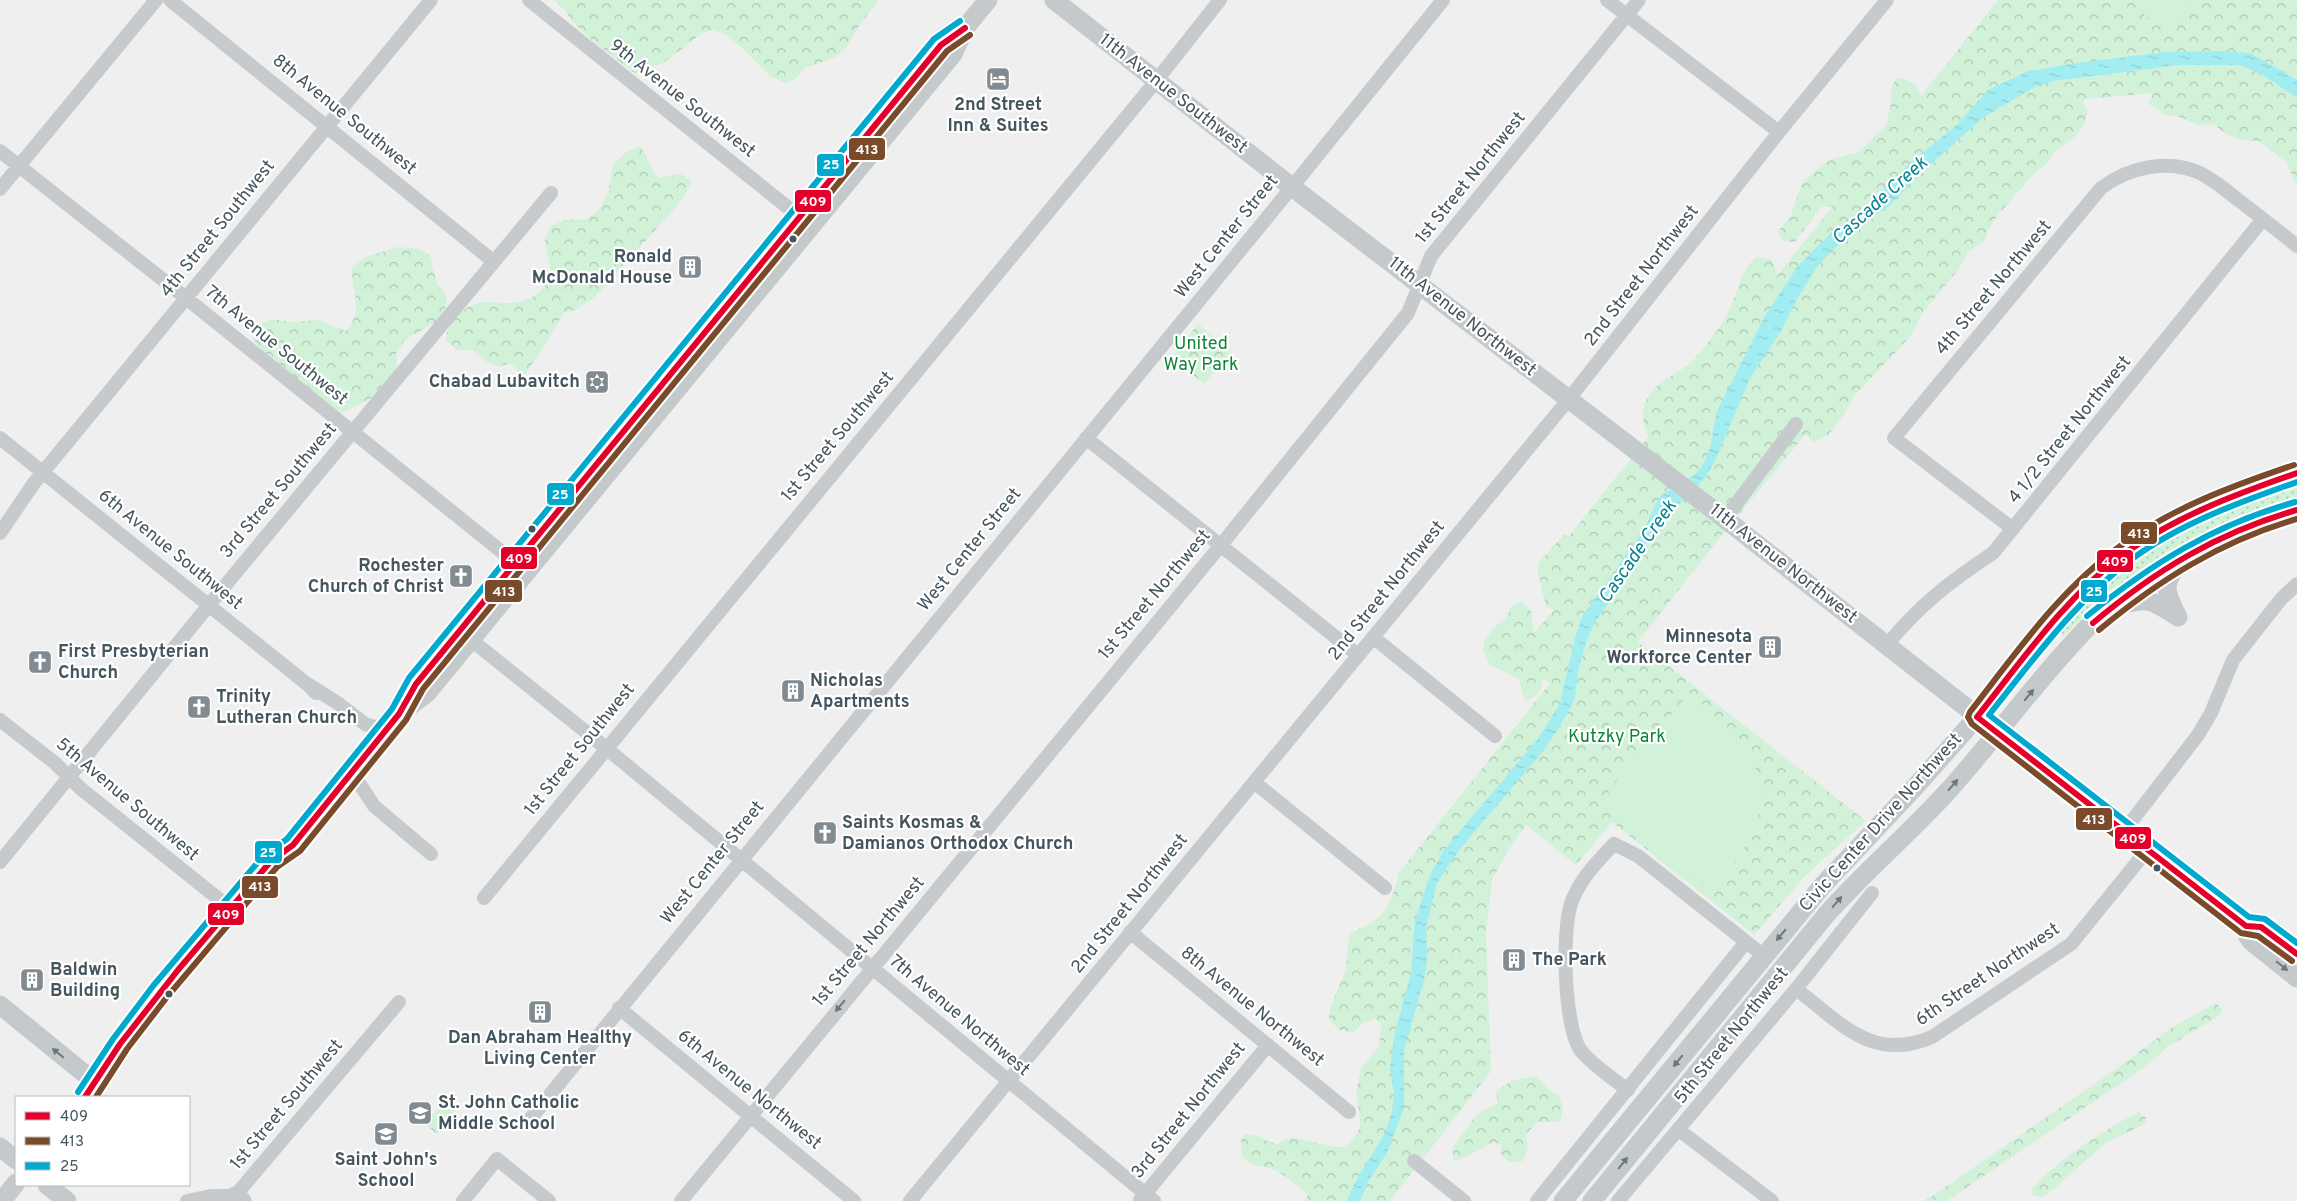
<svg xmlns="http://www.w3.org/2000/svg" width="2297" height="1201" viewBox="0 0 2297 1201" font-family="Overpass,sans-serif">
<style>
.grass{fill:url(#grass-dots)}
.forest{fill:url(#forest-crowns)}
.pitch{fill:#d1f1d9}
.water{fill:url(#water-ripples)}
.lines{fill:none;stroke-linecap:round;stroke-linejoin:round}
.minor{stroke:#c6cacc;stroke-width:14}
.major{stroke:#c4c9cb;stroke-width:19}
.bus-1-casing{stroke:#fff;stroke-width:10}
.bus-2-casing{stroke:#fff;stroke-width:10}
.bus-3-casing{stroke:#fff;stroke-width:10}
.bus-1{stroke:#e4002b;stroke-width:6}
.bus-2{stroke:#7a4b2a;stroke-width:6}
.bus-3{stroke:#00a9ce;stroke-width:6}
.oneway{fill:#6b787f}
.oneway2{fill:#6c787f}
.bus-dot{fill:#45555e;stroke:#fff;stroke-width:2}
.labels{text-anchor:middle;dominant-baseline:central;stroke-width:4.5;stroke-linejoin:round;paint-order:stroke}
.street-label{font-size:18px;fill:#45555e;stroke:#fff}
.poi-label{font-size:18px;font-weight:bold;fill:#45555e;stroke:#fff;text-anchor:start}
.park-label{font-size:18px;fill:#0e8639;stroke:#fff}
.water-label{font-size:19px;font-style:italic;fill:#04838c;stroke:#fff}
.line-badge{stroke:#fff;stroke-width:2}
.badge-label{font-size:14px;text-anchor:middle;font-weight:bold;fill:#fff}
</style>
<defs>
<pattern id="grass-dots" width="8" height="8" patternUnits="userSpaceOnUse" patternTransform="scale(1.25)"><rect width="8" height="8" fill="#d1f1d9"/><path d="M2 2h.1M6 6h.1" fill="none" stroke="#abc6b3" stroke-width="1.8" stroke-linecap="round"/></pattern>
<pattern id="forest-crowns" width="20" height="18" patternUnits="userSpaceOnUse" patternTransform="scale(1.25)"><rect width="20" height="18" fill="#d1f1d9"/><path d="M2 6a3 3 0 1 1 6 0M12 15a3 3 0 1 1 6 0" fill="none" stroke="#abc6b3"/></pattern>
<pattern id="water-ripples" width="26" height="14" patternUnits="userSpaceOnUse" patternTransform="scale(1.25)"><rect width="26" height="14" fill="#a2edf2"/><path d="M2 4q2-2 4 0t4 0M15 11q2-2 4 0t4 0" fill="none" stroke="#8dcdd2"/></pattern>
</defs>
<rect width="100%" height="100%" fill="#f0efef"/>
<path class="grass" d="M 2297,484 L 2297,502 C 2256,515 2212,527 2175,548 C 2133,571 2098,604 2063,636 L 2060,634 L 2102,583 L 2183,531 L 2271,491 Z"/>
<path class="forest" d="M 554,0 L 879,0 L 861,23 L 847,46 L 835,58 L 804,68 L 795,79 L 786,83 L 771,77 L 741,47 L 727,36 L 714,30 L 702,33 L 665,62 L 636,74 C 616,59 588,40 572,20 C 565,11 563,8 554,0 Z
M 1998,0 L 2297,0 L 2297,186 L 2287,163 L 2259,141 L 2240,140 L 2226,134 L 2213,124 L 2198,125 L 2180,117 L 2164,114 L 2149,104 L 2153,93 L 2085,99 L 2082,103 L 2088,110 L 2084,125 L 2075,137 L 2056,150 L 2047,163 L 2033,175 L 1998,215 L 1989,228 L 1984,241 L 1968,252 L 1958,270 L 1923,312 L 1911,336 L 1854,396 L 1842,418 L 1828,435 L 1814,442 L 1805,435 L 1717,541 L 1638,642 L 1866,821 L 1806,875 L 1754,935 L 1612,822 L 1576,865 L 1526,825 L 1507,852 L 1492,880 L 1486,930 L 1491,1071 L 1390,1201 L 1304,1201 L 1308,1195 C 1297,1186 1285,1174 1272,1169 C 1257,1164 1256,1169 1242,1157 L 1241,1139 L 1245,1134 C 1261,1135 1263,1141 1278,1144 L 1291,1137 L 1335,1147 L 1346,1147 L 1360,1129 L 1360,1116 L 1356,1093 L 1359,1078 L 1362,1066 L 1379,1047 L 1381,1024 L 1376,1019 L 1363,1023 L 1353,1033 L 1340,1030 L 1329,1020 C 1329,1001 1342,986 1346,968 C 1348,955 1346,945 1351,933 C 1358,928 1367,927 1373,922 C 1387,912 1396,890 1398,874 L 1550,683 L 1543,678 C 1543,690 1537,697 1525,701 L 1519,679 L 1489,664 L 1483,649 L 1485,640 L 1492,630 L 1506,618 L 1512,605 L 1521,602 L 1531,610 L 1534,633 L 1554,610 L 1547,607 C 1542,596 1542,584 1537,572 L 1540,561 L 1564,535 L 1569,536 L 1649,436 C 1643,427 1641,413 1645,403 C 1658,376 1681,376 1698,355 C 1709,342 1721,326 1729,311 C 1739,290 1739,274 1756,257 L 1771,259 L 1777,270 L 1777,276 L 1833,206 L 1821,207 L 1795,242 L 1782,241 L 1778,232 L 1791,215 L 1802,183 L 1823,164 L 1834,158 L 1859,152 L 1886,125 L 1891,104 L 1891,88 L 1896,78 C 1910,79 1916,83 1921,96 Z
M 640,146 C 650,160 647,165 659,178 L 681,174 L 692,182 L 683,199 L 595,297 L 575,310 L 565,312 C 550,333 540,356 523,376 L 510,363 L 499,367 L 484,360 L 472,350 L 457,350 L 446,340 C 446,326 459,311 472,305 C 493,295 518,315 542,289 C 556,274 547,258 545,241 C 545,236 548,231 550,226 L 566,220 L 588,219 L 602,206 L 609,188 L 613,165 L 625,153 Z
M 398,247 L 420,249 L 430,256 L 437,284 L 446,294 L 447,304 L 438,321 L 406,339 L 396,353 L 397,367 L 377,395 L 343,412 L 329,407 L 265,355 L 253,339 L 258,326 L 271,319 L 291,322 L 319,320 L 346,331 C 365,309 351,293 352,268 L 365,257 Z
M 1198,324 L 1231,351 L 1204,384 L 1171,358 Z
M 2216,1003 L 2223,1010 L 2217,1017 L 2169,1046 L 2145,1067 L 1947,1201 L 1925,1201 L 2119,1067 L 2168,1030 Z
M 1536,1076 L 1549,1090 L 1560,1097 L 1563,1109 L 1560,1122 L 1538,1122 L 1526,1134 L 1528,1148 L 1523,1161 L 1510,1162 L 1500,1154 L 1502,1145 L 1493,1142 L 1466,1157 L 1454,1161 L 1452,1148 L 1476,1115 L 1498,1103 L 1496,1092 L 1511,1081 Z
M 445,1101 L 456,1110 L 437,1134 L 425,1124 Z
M 2139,1112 L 2146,1118 L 2145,1124 L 2107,1142 L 2055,1188 L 2042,1197 L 2033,1196 L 2032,1189 C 2061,1157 2101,1132 2139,1112 Z"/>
<path class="pitch" d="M 2146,0 L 2186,1 L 2183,22 L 2144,17 Z
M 1689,693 C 1735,731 1783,773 1750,838 C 1740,857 1725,875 1712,892 L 1611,810 L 1609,790 Z"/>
<path class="water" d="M 2227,51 L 2250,53 L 2297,80 L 2297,98 L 2260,73 L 2239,65 L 2179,65 L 2054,81 L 2036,86 L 1984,117 L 1921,173 L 1888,207 L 1868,220 L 1830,252 L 1816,268 L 1797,299 L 1781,331 L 1749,380 L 1716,459 L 1705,478 L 1661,522 L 1596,621 L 1586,641 L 1578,671 L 1575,697 L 1566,716 L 1544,750 L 1460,849 L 1437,883 L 1426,928 L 1427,960 L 1424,980 L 1404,1051 L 1404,1108 L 1387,1153 L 1368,1182 L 1360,1201 L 1347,1201 L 1353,1186 L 1385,1133 L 1392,1111 L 1394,1093 L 1390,1069 L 1394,1037 L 1411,973 L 1415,920 L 1431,873 L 1444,850 L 1538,739 L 1560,703 L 1575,638 L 1582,617 L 1643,531 L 1660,496 L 1696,474 L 1704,463 L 1710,448 L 1717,411 L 1724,397 L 1765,316 L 1797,267 L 1832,232 L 1870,204 L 1910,163 L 1958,124 L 1988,90 L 2026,72 L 2070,64 L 2165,52 Z"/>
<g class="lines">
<path class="minor" d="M 170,0 L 493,261
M 529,0 L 806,222
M 1607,0 L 1779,132
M 0,151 L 186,298 L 522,568
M 0,189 L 156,0
M 0,438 L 307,684 L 316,693
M 1086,438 L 1358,655
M 1725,519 L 1796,424
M 2013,529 L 1894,438 L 2101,188 C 2129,167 2169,158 2202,174 C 2215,181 2226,190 2237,199 C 2257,214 2277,230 2297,246
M 0,533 L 34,483 L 431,0
M 465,635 L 606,748 L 1154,1201
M 1373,637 L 1495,736
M 1887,645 C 1919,605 1951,581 1993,553 L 2263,219
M 309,685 L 339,704 L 365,724 L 374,727 L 390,725
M 0,720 L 55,763 L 80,788 L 230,908
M 352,772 L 374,806 L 431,854
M 1254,782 L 1385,888
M 2124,831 L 2198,735 L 2211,713 L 2233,660 L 2281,599 L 2297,584
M 0,862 L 209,605 L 551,193
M 484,898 L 1156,81 L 1220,0
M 1130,932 L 1349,1112
M 1796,989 C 1840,1022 1872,1063 1932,1037 L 2071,944 L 2148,849
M 619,1008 L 854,1201
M 1628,1090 C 1614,1080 1592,1064 1581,1051 C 1564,1028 1561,928 1572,901 C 1581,878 1597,862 1614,844 L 1638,856 L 1764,956
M 526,1124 L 1292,187 L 1443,0
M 1679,1130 L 1772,1201
M 1414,1161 L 1464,1201
M 1140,1200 L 1268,1045
M 187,1201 L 211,1196 L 235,1196 L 399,1002
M 463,1201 L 497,1159 L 549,1201
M 681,1201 L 1221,545 L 1408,313 L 1431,256 L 1639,0
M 910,1201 L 1568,400 L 1779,132 L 1887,0
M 1537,1201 L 1746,942
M 1618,1201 L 1796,989 L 1872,893"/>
<path class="major" d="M 1054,0 L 1292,187 L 1725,519 L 2246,926 L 2261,927 L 2297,954
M 2117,606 C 2149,597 2150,599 2178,617
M 2178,617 C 2164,590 2162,584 2181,560
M 402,712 L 427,693 L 953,54 L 965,28 L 988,0
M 352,772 L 399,714 L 416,684 L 941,45 L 965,28
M 2246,926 L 2247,935 L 2251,941 L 2297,978
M 0,1005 L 96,1083 L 85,1097
M 0,1147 L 16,1160
M 47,1185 L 67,1201
M 235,1196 L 242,1201
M 2,1201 L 16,1183
M 1563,1201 L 1823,885 L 1916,786 L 1977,717 L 2089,583 L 2127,552 L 2168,527 L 2215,504 L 2297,473
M 1592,1201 L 1826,915 C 1864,872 1909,834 1948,791 C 1996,738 2038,678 2088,627 C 2144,571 2220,528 2297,510"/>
<defs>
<path id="bus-1" d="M 2297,473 C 2239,493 2179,515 2128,551 C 2067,595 2023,659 1977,717 L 2246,926 L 2261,927 L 2297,954
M 2093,623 C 2156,570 2217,533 2297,510
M 85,1097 L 120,1044 L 178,970 L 271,861 L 293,845 L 399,714 L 416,684 L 941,45 L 965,28"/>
<path id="bus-2" d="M 2099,630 C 2159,580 2221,541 2297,519
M 2292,961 L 2258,936 L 2241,933 L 1972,724 L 1968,717 L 1970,712 C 2016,653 2061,588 2123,544 C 2174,507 2235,485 2294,465
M 96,1097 L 127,1049 L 167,997 L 277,867 L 300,851 L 406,720 L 423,689 L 947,51 L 970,35"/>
<path id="bus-3" d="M 2297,482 C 2240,502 2181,523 2132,559 C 2075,601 2033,660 1989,715 L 2249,917 L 2265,919 L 2297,943
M 2087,616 C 2152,563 2214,525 2295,502
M 78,1092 L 113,1039 L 153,986 L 264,855 L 287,839 L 392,709 L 409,678 L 934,39 L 960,21"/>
</defs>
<use href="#bus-1" class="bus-1-casing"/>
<use href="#bus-2" class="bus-2-casing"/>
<use href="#bus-3" class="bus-3-casing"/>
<use href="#bus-1" class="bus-1"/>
<use href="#bus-2" class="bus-2"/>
<use href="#bus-3" class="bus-3"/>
</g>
<defs><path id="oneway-solid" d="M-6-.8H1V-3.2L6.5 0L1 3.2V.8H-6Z" transform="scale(1.25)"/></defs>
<g class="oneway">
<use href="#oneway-solid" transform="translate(2029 695) rotate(-50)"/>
<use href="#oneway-solid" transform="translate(1953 785) rotate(-49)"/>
<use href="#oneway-solid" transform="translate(1837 902) rotate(-49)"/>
<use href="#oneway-solid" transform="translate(1781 935) rotate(130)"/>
<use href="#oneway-solid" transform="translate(2282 966) rotate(39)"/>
<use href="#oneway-solid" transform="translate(58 1053) rotate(-141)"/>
<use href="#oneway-solid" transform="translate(1678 1061) rotate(129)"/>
<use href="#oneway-solid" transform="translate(1623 1163) rotate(-51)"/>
</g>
<use class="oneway2" href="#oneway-solid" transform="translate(840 1006) rotate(130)"/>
<defs>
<symbol id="hotel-square" viewBox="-11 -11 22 22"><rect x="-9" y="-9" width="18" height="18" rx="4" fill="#818b91" stroke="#fff"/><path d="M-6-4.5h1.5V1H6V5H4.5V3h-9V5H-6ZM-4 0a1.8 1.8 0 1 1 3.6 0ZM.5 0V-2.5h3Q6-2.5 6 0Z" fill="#fff"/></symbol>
<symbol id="building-square" viewBox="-11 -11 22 22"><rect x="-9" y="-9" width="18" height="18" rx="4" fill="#818b91" stroke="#fff"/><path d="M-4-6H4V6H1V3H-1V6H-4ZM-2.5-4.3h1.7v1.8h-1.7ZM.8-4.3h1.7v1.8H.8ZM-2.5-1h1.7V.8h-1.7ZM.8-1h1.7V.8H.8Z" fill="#fff"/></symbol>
<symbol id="synagogue-square" viewBox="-11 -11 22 22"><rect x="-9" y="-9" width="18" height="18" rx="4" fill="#818b91" stroke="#fff"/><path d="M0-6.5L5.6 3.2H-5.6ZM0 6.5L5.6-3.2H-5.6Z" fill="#fff"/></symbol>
<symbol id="church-square" viewBox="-11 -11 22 22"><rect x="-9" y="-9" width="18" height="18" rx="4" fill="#818b91" stroke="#fff"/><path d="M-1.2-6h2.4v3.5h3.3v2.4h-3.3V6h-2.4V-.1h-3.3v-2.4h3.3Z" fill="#fff"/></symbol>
<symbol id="school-square" viewBox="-11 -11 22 22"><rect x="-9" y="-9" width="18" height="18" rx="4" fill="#818b91" stroke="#fff"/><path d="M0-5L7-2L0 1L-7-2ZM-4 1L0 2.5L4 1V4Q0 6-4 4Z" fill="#fff"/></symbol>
</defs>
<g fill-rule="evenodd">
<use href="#hotel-square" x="984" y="65" width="28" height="28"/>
<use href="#building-square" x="676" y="253" width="28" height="28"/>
<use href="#synagogue-square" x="583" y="368" width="28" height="28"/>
<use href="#church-square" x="447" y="562" width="28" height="28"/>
<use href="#building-square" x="1756" y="633" width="28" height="28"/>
<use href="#church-square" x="26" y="648" width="28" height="28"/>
<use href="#building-square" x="779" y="677" width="28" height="28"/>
<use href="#church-square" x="185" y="693" width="28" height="28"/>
<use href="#church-square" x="811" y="819" width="28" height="28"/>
<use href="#building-square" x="1500" y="946" width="28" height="28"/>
<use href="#building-square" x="18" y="966" width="28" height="28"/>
<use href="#building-square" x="526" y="998" width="28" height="28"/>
<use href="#school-square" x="406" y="1099" width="28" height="28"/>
<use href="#school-square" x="372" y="1120" width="28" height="28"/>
</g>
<g class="bus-dot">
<circle cx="793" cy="239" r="4.5"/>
<circle cx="532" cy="529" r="4.5"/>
<circle cx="2157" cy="868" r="4.5"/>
<circle cx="169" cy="994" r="4.5"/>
</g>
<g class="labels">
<g class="street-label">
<text transform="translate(1173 94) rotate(38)">11th Avenue Southwest</text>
<text transform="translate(682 99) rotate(38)">9th Avenue Southwest</text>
<text transform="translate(344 115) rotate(39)">8th Avenue Southwest</text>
<text transform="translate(1471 178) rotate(-51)">1st Street Northwest</text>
<text transform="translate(218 229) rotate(-51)">4th Street Southwest</text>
<text transform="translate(1227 237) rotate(-51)">West Center Street</text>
<text transform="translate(1642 276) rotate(-52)">2nd Street Northwest</text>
<text transform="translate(1994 288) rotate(-50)">4th Street Northwest</text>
<text transform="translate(1462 317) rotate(38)">11th Avenue Northwest</text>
<text transform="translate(276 346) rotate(39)">7th Avenue Southwest</text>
<text transform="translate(2070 430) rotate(-51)">4 1/2 Street Northwest</text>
<text transform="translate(838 437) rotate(-50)">1st Street Southwest</text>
<text transform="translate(279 491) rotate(-50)">3rd Street Southwest</text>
<text transform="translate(170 550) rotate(39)">6th Avenue Southwest</text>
<text transform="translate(970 550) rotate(-51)">West Center Street</text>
<text transform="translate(1783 564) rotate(38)">11th Avenue Northwest</text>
<text transform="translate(1387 591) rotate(-51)">2nd Street Northwest</text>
<text transform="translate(1155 595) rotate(-50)">1st Street Northwest</text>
<text transform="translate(580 750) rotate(-51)">1st Street Southwest</text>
<text transform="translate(127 800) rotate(40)">5th Avenue Southwest</text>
<text transform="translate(1881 823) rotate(-48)">Civic Center Drive Northwest</text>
<text transform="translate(713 863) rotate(-51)">West Center Street</text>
<text transform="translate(1130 904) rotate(-51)">2nd Street Northwest</text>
<text transform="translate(869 942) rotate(-50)">1st Street Northwest</text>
<text transform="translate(1988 975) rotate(-34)">6th Street Northwest</text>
<text transform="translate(1252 1007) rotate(39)">8th Avenue Northwest</text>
<text transform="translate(959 1016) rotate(40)">7th Avenue Northwest</text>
<text transform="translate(1732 1036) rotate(-51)">5th Street Northwest</text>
<text transform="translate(749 1090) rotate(39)">6th Avenue Northwest</text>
<text transform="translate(287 1105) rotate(-50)">1st Street Southwest</text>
<text transform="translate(1189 1111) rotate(-51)">3rd Street Northwest</text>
</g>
<g class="poi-label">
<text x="998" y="105" text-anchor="middle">2nd Street<tspan x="998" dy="21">Inn &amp; Suites</tspan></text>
<text x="672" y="257" text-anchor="end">Ronald<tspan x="672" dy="21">McDonald House</tspan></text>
<text x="580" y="382" text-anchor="end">Chabad Lubavitch</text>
<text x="444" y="566" text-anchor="end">Rochester<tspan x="444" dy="21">Church of Christ</tspan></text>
<text x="1752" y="637" text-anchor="end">Minnesota<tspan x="1752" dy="21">Workforce Center</tspan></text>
<text x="58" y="652">First Presbyterian<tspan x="58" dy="21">Church</tspan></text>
<text x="810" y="681">Nicholas<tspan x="810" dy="21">Apartments</tspan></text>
<text x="216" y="697">Trinity<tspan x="216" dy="21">Lutheran Church</tspan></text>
<text x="842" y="823">Saints Kosmas &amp;<tspan x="842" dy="21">Damianos Orthodox Church</tspan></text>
<text x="1532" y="960">The Park</text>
<text x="50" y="970">Baldwin<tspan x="50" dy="21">Building</tspan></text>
<text x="540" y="1038" text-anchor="middle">Dan Abraham Healthy<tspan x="540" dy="21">Living Center</tspan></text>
<text x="438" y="1103">St. John Catholic<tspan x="438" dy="21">Middle School</tspan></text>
<text x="386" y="1160" text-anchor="middle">Saint John's<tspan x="386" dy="21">School</tspan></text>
</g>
<g class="park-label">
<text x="1201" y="344">United<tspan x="1201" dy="21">Way Park</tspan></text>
<text x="1617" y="737">Kutzky Park</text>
</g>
<g class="water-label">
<text transform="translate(1880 201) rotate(-42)">Cascade Creek</text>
<text transform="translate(1638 552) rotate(-55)">Cascade Creek</text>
</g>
</g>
<g class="line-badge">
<rect x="848" y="137" width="38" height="24" rx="5" fill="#7a4b2a"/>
<rect x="816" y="153" width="29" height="24" rx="5" fill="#00a9ce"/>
<rect x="794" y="189" width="38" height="24" rx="5" fill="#e4002b"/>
<rect x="546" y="482" width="29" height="24" rx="5" fill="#00a9ce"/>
<rect x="2120" y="521" width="38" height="24" rx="5" fill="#7a4b2a"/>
<rect x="500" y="546" width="38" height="24" rx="5" fill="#e4002b"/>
<rect x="2096" y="549" width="38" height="24" rx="5" fill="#e4002b"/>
<rect x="484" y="579" width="39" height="24" rx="5" fill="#7a4b2a"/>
<rect x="2080" y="579" width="28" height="24" rx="5" fill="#00a9ce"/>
<rect x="2075" y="807" width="38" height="24" rx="5" fill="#7a4b2a"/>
<rect x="2114" y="826" width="38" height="24" rx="5" fill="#e4002b"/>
<rect x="254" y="840" width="29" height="24" rx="5" fill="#00a9ce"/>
<rect x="241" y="875" width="38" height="24" rx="5" fill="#7a4b2a"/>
<rect x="207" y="902" width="38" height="24" rx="5" fill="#e4002b"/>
</g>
<g class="badge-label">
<text x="867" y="154">413</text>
<text x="831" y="169">25</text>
<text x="813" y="206">409</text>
<text x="560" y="499">25</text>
<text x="2139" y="538">413</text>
<text x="519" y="563">409</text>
<text x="2115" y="566">409</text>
<text x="504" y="596">413</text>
<text x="2094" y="596">25</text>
<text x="2094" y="824">413</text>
<text x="2133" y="843">409</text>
<text x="268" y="857">25</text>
<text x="260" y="891">413</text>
<text x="226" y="919">409</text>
</g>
<rect x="15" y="1096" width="175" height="90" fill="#ffffff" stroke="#b5bbbf"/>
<rect x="25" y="1112" width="25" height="8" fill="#e4002b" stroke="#b5bbbf"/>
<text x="60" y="1121" font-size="15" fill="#45555e">409</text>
<rect x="25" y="1137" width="25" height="8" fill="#7a4b2a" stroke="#b5bbbf"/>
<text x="60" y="1146" font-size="15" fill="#45555e">413</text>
<rect x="25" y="1162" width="25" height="8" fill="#00a9ce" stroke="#b5bbbf"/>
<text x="60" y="1171" font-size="15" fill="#45555e">25</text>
</svg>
